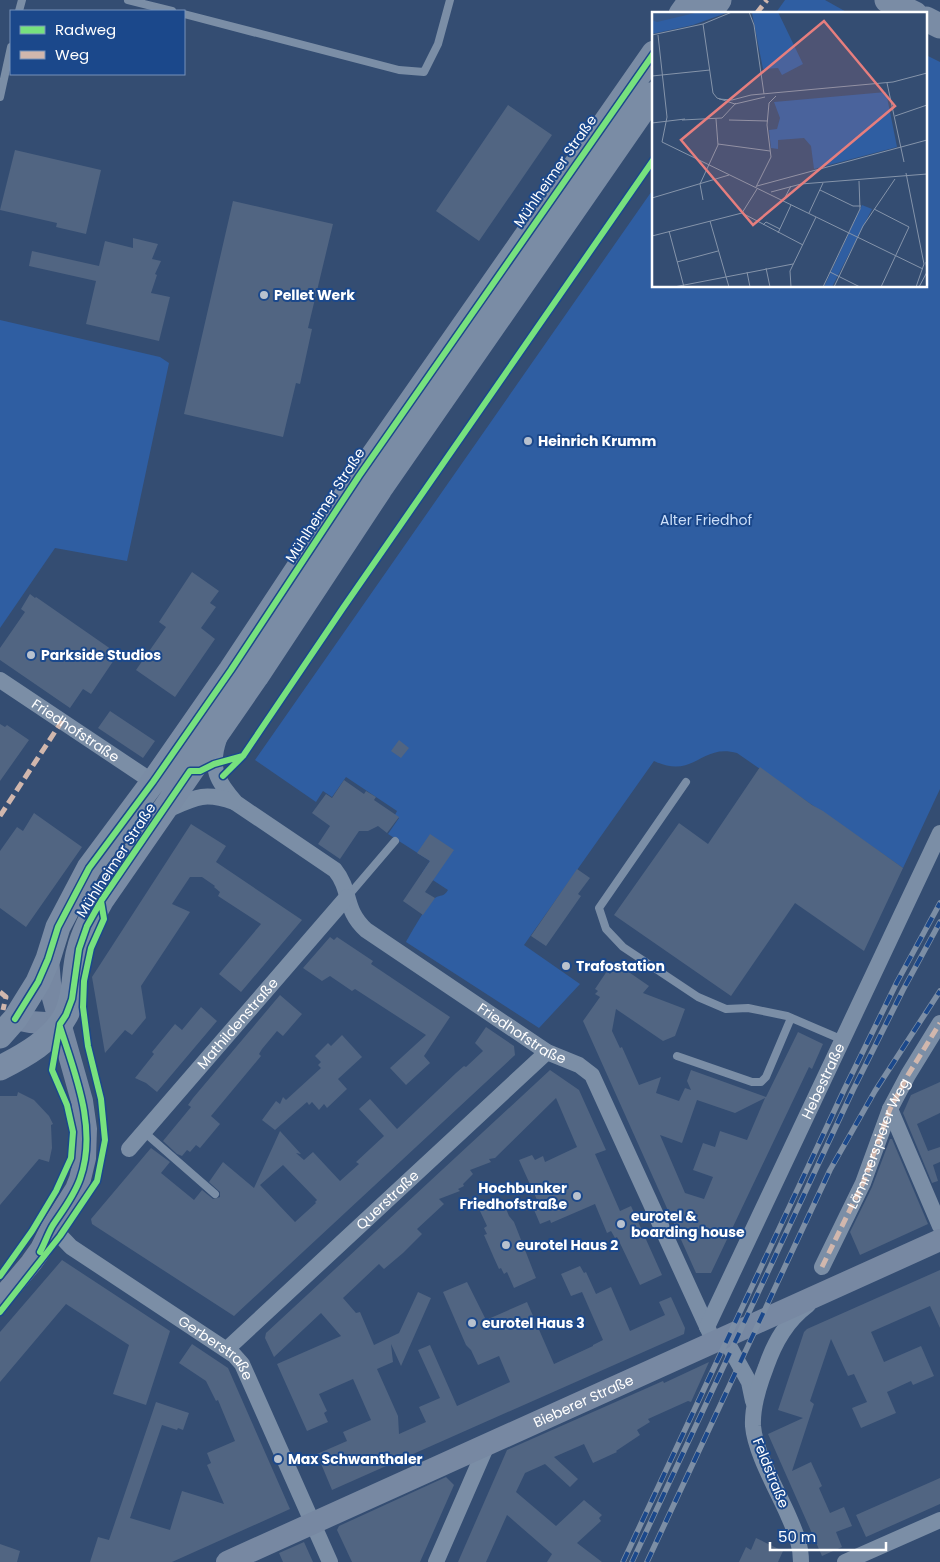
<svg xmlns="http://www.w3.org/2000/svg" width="940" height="1562" viewBox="0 0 940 1562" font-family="Poppins,sans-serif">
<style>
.green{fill:#2f5ea2}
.building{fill:#516582;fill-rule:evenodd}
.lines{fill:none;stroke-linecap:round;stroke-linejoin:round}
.lane{stroke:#7b8ea6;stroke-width:8}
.street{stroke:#7b8ea6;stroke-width:16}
.secondary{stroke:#7788a2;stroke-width:22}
.primary{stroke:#7a8ca5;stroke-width:25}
.rail-casing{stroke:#7c8ea5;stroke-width:5.5}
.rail{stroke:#1b488b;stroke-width:4;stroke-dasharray:11;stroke-linecap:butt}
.quiet{stroke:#d1b7ad;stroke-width:5;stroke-dasharray:10 5;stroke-linecap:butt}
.cycleway-casing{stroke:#1b488b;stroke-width:9}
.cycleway{stroke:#77e17e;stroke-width:6}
.poi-dot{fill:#b8c1ce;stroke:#1b488b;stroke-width:2}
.labels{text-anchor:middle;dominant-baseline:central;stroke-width:4;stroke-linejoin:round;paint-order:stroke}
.street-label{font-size:14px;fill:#fff;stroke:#1b488b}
.poi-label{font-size:14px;font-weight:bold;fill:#fff;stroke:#1b488b;text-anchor:start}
.park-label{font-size:14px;fill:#ccdff9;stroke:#1b488b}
.inset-road{fill:none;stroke:#8594aa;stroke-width:1}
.view{fill:#e67e7e;fill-opacity:0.15;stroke:#e67e7e;stroke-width:2.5}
.inset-edge{fill:none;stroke:#fff;stroke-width:2.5}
</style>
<rect width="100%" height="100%" fill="#344d72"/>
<path class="green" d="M 785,0 L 825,0 L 850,14 L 775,14 Z
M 926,55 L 940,62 L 940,789 L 903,868 L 737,753 C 700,743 695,780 654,761 L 524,945 L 580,984 L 539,1028 L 406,942 C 411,933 428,903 435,898 C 441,894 443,898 448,890 L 422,873 L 430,861 L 388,834 L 399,818 L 395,815 L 397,811 L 346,777 L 332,797 L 323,791 L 316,802 L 255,760 L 654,188 L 654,286 L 926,286 Z
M 0,320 L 160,357 L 169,363 L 127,561 L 55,548 L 0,628 Z"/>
<path class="building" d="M 508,105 L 552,135 L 479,241 L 436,211 Z
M 15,150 L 101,170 L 86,234 L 56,227 L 57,223 L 0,210 Z
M 233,201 L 333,224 L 308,328 L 312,329 L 300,384 L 296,383 L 283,437 L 184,414 Z
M 133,238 L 158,244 L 152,259 L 161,261 L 155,274 L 157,275 L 151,293 L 170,297 L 159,341 L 86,324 L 96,281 L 29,266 L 32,251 L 99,266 L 105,241 L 133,248 Z
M 192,572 L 219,591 L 210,603 L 216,607 L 201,628 L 215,639 L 175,697 L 136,670 L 166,627 L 159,622 Z
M 30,594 L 35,598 L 36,597 L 118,654 L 91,694 L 83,689 L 70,708 L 0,660 L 0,648 L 25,612 L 21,609 Z
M 110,711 L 155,741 L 143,758 L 98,728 Z
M 0,724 L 5,727 L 7,725 L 29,740 L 0,781 Z
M 399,740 L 409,748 L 401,758 L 391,751 Z
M 760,767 L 812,805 L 823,811 L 903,868 L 864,951 L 795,903 L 731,996 L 614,915 L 679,823 L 708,844 Z
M 344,780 L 364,794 L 366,791 L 376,797 L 374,800 L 399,817 L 387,833 L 378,826 L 368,831 L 359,831 L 340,859 L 318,844 L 330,826 L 312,813 L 326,794 L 332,798 Z
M 34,813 L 82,847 L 26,927 L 0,908 L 0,851 L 17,827 L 23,831 Z
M 191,824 L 226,846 L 216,862 L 302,920 L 241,992 L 219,974 L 261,924 L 218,896 L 220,892 L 214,887 L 215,886 L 202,877 L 190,877 L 172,904 L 190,912 L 141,986 L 146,1018 L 132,1035 L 125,1030 L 105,1053 L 92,977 Z
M 430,834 L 454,850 L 425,892 L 435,898 L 423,915 L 403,901 L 430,861 L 417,853 Z
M 577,869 L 590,878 L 578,894 L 581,896 L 546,946 L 531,936 Z
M 330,937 L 334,940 L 337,937 L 373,961 L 371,964 L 450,1017 L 424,1056 L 430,1063 L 406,1085 L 390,1068 L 426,1035 L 355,989 L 352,991 L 330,976 L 322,981 L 303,968 Z
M 617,964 L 649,986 L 643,993 L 685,1009 L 675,1036 L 663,1041 L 616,1009 L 612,1031 L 620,1048 L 622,1047 L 639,1085 L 661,1077 L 656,1093 L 679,1101 L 685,1088 L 691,1090 L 687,1081 L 691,1070 L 766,1097 L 798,1032 L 823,1044 L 812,1069 L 809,1067 L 711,1273 L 696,1273 L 583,1021 L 600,997 L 595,994 L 598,991 L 595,989 L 607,971 L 610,974 ZM 765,1098 L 747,1140 L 720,1131 L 715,1147 L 703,1143 L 693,1170 L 713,1177 L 704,1199 L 685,1193 L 660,1135 L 682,1143 L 697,1100 L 735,1113 Z
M 280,995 L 302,1014 L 283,1036 L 277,1031 L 262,1049 L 259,1054 L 261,1056 L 211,1116 L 220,1124 L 200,1148 L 196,1145 L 190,1152 L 187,1150 L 182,1156 L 177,1154 L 163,1141 L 191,1107 L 188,1105 L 193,1098 Z
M 201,1007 L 217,1021 L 157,1092 L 146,1083 L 135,1078 L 154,1054 L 152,1052 L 175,1024 L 182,1030 Z
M 486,1027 L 514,1046 L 515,1055 L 234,1316 L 92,1224 L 91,1219 L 151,1148 L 170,1162 L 161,1173 L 194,1200 L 202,1190 L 213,1199 L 220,1197 L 220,1192 L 209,1182 L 223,1162 L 254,1188 L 280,1131 L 301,1154 L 296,1153 L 304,1160 L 313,1152 L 340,1181 L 359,1164 L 356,1162 L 384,1136 L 359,1109 L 370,1099 L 397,1129 L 456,1073 L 464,1066 L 466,1067 L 483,1051 L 475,1043 ZM 283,1165 L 317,1200 L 315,1202 L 316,1203 L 295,1222 L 260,1185 Z
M 342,1035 L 362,1057 L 338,1079 L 347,1089 L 327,1108 L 324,1104 L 319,1110 L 312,1102 L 309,1105 L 307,1102 L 275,1130 L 262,1120 L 276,1101 L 280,1104 L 283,1097 L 286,1100 L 321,1068 L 318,1065 L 321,1062 L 315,1056 L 328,1043 L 331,1046 Z
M 550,1070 L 579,1090 L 606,1150 L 595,1154 L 620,1211 L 631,1206 L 662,1275 L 640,1285 L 617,1237 L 615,1238 L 611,1231 L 607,1233 L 595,1204 L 551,1223 L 550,1220 L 540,1224 L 532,1205 L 538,1202 L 519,1160 L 532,1155 L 535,1160 L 543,1156 L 545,1162 L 577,1147 L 556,1098 L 495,1158 L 489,1159 L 491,1162 L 470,1170 L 473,1174 L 463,1184 L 464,1186 L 458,1189 L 460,1191 L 439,1199 L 444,1204 L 417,1229 L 422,1234 L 403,1253 L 384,1269 L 379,1264 L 343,1298 L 356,1313 L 360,1312 L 374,1345 L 399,1333 L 418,1292 L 431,1298 L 401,1366 L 391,1344 L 393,1362 L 377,1369 L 398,1416 L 399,1434 L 426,1422 L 419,1407 L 440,1398 L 418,1350 L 430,1345 L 457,1406 L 510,1382 L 499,1356 L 478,1365 L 471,1350 L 466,1345 L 443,1292 L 467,1282 L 486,1320 L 527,1302 L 554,1364 L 593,1346 L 593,1345 L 603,1340 L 582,1292 L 571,1296 L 561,1274 L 580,1266 L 584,1273 L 586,1272 L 596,1294 L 611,1287 L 630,1331 L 665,1315 L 659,1302 L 671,1297 L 685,1328 L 684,1334 L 332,1490 L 317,1454 L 347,1441 L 343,1432 L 371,1420 L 353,1379 L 319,1394 L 327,1411 L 324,1413 L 328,1422 L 307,1431 L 277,1364 L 341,1336 L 321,1313 L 274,1357 L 265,1338 L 266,1333 Z
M 940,1082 L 940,1113 L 917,1124 L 928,1151 L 940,1147 L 940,1162 L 933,1165 L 938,1181 L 932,1183 L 903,1113 L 911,1095 Z
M 18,1092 L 34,1100 L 49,1116 L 53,1124 L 51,1125 L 52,1148 L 49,1162 L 39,1159 L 0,1205 L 0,1096 L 17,1096 Z
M 890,1139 L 892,1139 L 928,1224 L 860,1255 L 850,1232 L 872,1187 Z
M 503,1201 L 509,1216 L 514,1222 L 536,1278 L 514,1288 L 507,1272 L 504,1274 L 501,1268 L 499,1269 L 494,1258 L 484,1235 L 487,1234 L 484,1228 L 487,1226 L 480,1211 Z
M 62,1260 L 170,1331 L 146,1405 L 113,1394 L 129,1345 L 66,1304 L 0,1382 L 0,1332 Z
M 940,1270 L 940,1328 L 930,1306 L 871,1332 L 884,1362 L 921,1346 L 934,1376 L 913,1385 L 911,1381 L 887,1392 L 896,1413 L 861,1428 L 852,1408 L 867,1402 L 854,1374 L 848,1376 L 831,1339 L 810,1401 L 814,1404 L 792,1471 L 811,1462 L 822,1486 L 819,1488 L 830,1513 L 844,1507 L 852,1526 L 836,1532 L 842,1547 L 822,1556 L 768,1434 L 803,1418 L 778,1410 L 804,1332 L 807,1329 Z
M 192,1344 L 228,1368 L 290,1509 L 172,1562 L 90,1562 L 98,1537 L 109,1540 L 156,1402 L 189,1413 L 183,1430 L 178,1428 L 177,1430 L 162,1425 L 130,1518 L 170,1530 L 182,1491 L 224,1504 L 207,1465 L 211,1463 L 207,1453 L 235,1441 L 218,1400 L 216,1401 L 206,1381 L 179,1363 Z
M 709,1362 L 691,1402 L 688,1401 L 648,1419 L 650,1422 L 637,1430 L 640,1435 L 616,1451 L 617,1452 L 593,1463 L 584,1444 L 554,1457 L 578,1479 L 570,1487 L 545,1464 L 525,1473 L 516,1492 L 556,1526 L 584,1500 L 602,1515 L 599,1518 L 601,1521 L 577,1543 L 602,1562 L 547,1562 L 552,1554 L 507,1515 L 486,1562 L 458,1562 L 507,1450 L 663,1381 L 664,1383 Z
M 446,1477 L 454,1485 L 420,1562 L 352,1562 L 337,1530 L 339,1526 Z
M 940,1478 L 940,1504 L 866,1537 L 856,1515 Z
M 756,1538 L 783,1551 L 778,1562 L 739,1562 L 746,1547 L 751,1550 Z
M 304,1542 L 313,1562 L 283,1562 L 279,1553 Z
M 0,1544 L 20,1551 L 17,1562 L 0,1562 Z"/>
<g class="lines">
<path class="lane" d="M 128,0 L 172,11
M 19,11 L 22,0
M 184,14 L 399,70 L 424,72 L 438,44 L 450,0
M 0,97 L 11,47
M 686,782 L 599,908 L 606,929 L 623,947 L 698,997 L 726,1009 L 748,1008 L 787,1016 L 843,1040
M 348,896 L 395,841
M 677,1056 L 752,1082 L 761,1082 L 766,1077 L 791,1018
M 144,1132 L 215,1194"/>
<g class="street">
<path id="s1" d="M 0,680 L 153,782"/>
<path id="s2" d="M 219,739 C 209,768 217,781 236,803 L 335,870 C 352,891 343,909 366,930 L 547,1052 L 579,1065 L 592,1075 L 714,1342"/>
<path d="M 165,811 C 194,798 203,791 234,802"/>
<path d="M 890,1109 L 940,1226"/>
<path id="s3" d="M 129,1149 L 347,897"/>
<path id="s4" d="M 52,1227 L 71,1247 L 234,1355 L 242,1364 L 330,1562"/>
<path d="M 822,1267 L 863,1183 L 890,1109 L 908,1075 L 940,1023"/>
<path id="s5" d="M 707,1327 L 940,833"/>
<path d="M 724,1337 L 749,1382 L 753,1401"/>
<path id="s6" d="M 227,1349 L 547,1052"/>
<path d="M 436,1562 L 487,1445"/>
<path d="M 801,1562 C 801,1544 795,1531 788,1515 C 777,1490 755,1452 753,1426 C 752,1406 759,1385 766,1367 C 775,1341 787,1321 808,1305"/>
<path d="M 845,1562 L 940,1520"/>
</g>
<g class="secondary">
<path d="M 15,1019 L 30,1022 L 60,1024"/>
<path d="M 0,1300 L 31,1263 L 41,1249 L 52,1227 L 76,1189 L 80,1179 L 85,1158 L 86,1129 L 82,1101 L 53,998 L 50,983 L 48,959"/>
<path id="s7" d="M 227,1562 L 940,1240"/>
</g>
<path class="primary" d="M 887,0 L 915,14
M 681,14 L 691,0
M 709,14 L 719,0
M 926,19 L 940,26
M 0,1036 L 15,1019 L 38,982 L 48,959 L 58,927 L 89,868 L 153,782 L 231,670 L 359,476 L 654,53
M 0,1068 C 24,1056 53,1040 66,1015 C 76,996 73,971 79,950 C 83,933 92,917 101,901 L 256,677 L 380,489 L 654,94"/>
<defs>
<path id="rail" d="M 623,1562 L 844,1090 L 897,982 L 940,903
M 632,1562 L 853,1090 L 903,990 L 940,922
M 647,1562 L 830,1170 L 875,1091 L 940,991"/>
</defs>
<use href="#rail" class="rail-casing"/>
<use href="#rail" class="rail"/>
<g class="quiet">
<path d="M 756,14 L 767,0"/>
<path d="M 0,816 L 62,721"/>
<path d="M 0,992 L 6,997 L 3,1010"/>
<path id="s8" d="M 822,1267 L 863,1183 L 890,1109 L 908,1075 L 940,1023"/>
</g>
<defs>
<path id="cycleway" d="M 223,776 L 243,756 L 343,608 L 654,159
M 15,1019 L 38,982 L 48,959 L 58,927 L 89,868 L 153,782 L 231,670 L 359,476 L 654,53
M 40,1252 C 45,1243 48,1233 53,1225 C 63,1210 74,1196 80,1179 C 98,1129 75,1074 60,1027
M 0,1276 L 32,1231 L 56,1191 L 71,1158 L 73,1132 L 67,1105 L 52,1070 L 60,1024 L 66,1015 L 72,999 L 79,949 L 87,926 L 101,901 L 190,771 L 200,771 L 214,764 L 243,756
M 0,1312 L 60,1236 L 97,1181 L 105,1140 L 101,1099 L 88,1046 L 83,1007 L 84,981 L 91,948 L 104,919 L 101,901"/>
</defs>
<use href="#cycleway" class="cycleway-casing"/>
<use href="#cycleway" class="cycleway"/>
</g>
<g class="poi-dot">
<circle cx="264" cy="295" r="5"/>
<circle cx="528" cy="441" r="5"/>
<circle cx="31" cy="655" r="5"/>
<circle cx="566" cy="966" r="5"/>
<circle cx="577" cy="1196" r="5"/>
<circle cx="621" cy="1224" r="5"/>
<circle cx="506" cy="1245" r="5"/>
<circle cx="472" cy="1323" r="5"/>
<circle cx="278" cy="1459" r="5"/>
</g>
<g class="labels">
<g class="street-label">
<text transform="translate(555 171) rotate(-55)">Mühlheimer Straße</text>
<text transform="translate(325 505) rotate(-57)">Mühlheimer Straße</text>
<text stroke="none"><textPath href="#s1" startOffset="91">Friedhofstraße</textPath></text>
<text transform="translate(116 860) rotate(-57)">Mühlheimer Straße</text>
<text stroke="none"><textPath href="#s3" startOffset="166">Mathildenstraße</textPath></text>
<text stroke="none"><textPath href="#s2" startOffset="446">Friedhofstraße</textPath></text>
<text stroke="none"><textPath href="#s5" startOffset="272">Hebestraße</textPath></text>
<text stroke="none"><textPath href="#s8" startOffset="136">Lämmerspieler Weg</textPath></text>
<text stroke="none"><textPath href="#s6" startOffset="219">Querstraße</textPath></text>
<text stroke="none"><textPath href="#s4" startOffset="205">Gerberstraße</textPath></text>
<text stroke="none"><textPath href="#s7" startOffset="391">Bieberer Straße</textPath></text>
<text transform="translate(771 1473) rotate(68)">Feldstraße</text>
</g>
<g class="poi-label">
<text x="274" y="295">Pellet Werk</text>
<text x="538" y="441">Heinrich Krumm</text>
<text x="41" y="655">Parkside Studios</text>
<text x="576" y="966">Trafostation</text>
<text x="567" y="1188" text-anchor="end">Hochbunker<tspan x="567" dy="16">Friedhofstraße</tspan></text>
<text x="631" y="1216">eurotel &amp;<tspan x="631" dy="16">boarding house</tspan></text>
<text x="516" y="1245">eurotel Haus 2</text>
<text x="482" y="1323">eurotel Haus 3</text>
<text x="288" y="1459">Max Schwanthaler</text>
</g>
<g class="park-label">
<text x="706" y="520">Alter Friedhof</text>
</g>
</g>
<g transform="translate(652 12)">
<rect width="275" height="275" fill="#344d72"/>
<path d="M 47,0 L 77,0 L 41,13 L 0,22 L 0,8 ZM 126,0 L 151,52 L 130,63 L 126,56 L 111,57 L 100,1 ZM 234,80 L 245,135 L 162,157 L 159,134 L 152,126 L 126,128 L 126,137 L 119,136 L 117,118 L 125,117 L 128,106 L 122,90 ZM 210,193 L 220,197 L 180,275 L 172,275 Z" fill="#2f5ea2"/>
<path d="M 0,0 L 47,0 L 5,10 L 0,8 Z" fill="#385888"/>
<path class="inset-road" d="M 97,0 L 102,13 L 112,82M 51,12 L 80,0M 0,23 L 51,12 L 61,81 L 65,86 L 83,92M 6,23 L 15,105 L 10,130 L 271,257M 0,64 L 58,58M 235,71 L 252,150M 67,87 L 80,88 L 99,83 L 241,70 L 275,61M 83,92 L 113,85M 243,104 L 275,93M 30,108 L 70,106 L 84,91M 77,108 L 116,109M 0,111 L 33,107M 66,132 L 118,139M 254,161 L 272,252 L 264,275M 105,174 L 275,128M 104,175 L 119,145 L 115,113 L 117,91 L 124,84M 168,178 L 201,194 L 209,194M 119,180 L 149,172 L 275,162M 0,186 L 77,163M 51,188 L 48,172 L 66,133 L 64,107M 131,189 L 139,174M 222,197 L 257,215M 90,201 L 151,233M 157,201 L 171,171M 58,209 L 77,275M 111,213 L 114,210 L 128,217M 17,219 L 32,275M 126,221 L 139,193M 0,224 L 90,201 L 105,177M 25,250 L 66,239M 114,256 L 118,275M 95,260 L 98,275M 178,260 L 208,275M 22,275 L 141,252M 139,275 L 138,259 L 164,205M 171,275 L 208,197 L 207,169M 182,275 L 211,214 L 243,167M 229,275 L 257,215M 267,275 L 275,260 L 274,250"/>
<path class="view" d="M 172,9 L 243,94 L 101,213 L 29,128 Z"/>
<rect width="275" height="275" class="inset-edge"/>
</g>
<rect x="10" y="10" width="175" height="65" fill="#1b488b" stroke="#7691b9"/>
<rect x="20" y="26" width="25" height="8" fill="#77e17e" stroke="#7691b9"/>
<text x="55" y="35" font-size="15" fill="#ffffff">Radweg</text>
<rect x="20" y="51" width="25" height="8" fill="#d1b7ad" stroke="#7691b9"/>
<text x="55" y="60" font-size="15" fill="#ffffff">Weg</text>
<path d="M770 1542v8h116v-8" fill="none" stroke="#ffffff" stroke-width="2.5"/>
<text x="778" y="1542" font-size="15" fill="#ffffff" stroke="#1b488b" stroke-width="4" paint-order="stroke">50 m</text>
</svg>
